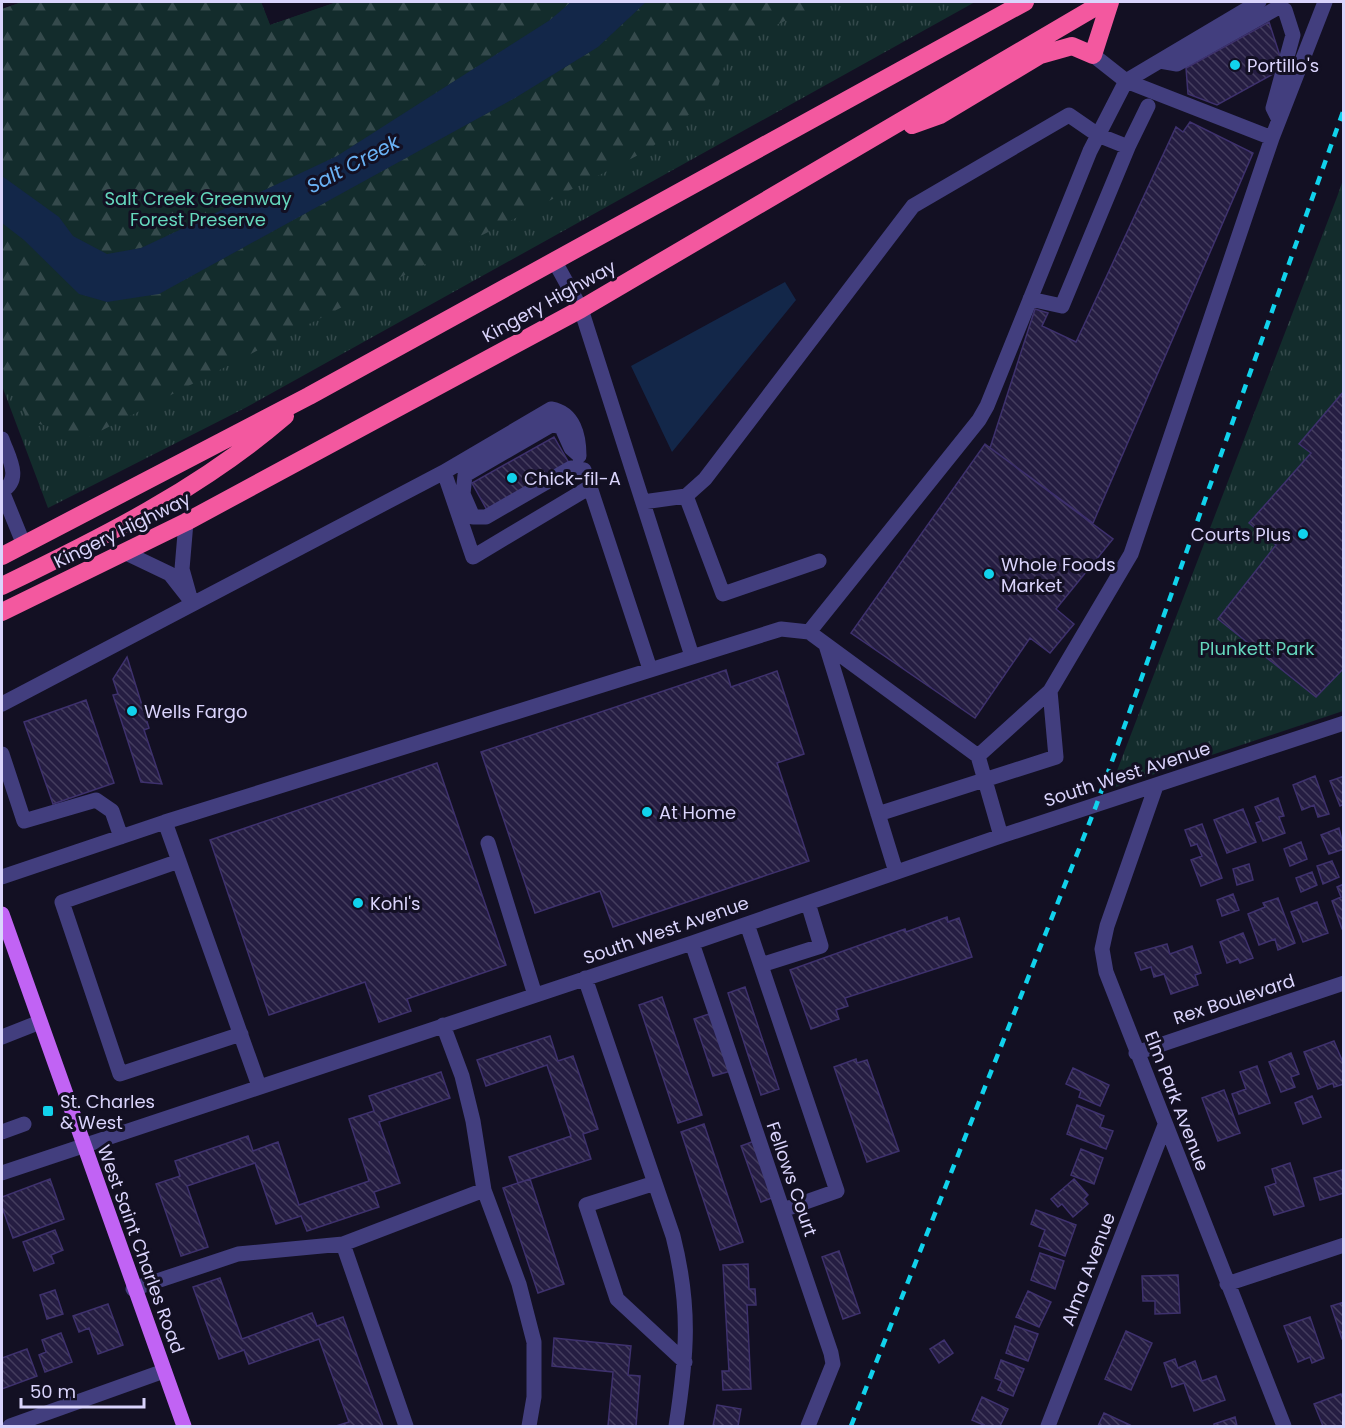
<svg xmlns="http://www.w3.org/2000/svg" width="1345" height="1428" viewBox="0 0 1345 1428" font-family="Poppins,sans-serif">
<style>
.grass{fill:url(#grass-tufts)}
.forest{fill:url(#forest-firs)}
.water{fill:#132749}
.building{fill:url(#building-back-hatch);stroke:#3e316d;stroke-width:1.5}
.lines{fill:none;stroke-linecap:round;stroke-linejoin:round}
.minor{stroke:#423e7e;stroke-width:15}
.major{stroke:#c163f4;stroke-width:15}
.highway{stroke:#f3589f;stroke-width:18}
.rail{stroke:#11d2ec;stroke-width:4.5;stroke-dasharray:9 8;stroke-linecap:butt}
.poi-dot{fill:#11d2ec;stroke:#131023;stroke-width:2}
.labels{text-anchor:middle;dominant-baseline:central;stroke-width:6;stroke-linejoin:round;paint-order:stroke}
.poi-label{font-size:18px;fill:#dad4fc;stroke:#131023;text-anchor:start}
.park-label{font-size:18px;fill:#65d7bd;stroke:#131023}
.street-label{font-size:18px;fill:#dad4fc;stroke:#131023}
.water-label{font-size:20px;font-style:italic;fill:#6ab2f5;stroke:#131023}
</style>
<defs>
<pattern id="grass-tufts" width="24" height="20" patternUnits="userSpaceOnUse" patternTransform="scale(1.5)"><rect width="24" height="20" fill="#132c2c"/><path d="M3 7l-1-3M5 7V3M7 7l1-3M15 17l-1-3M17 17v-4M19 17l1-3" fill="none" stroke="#354a4c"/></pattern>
<pattern id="forest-firs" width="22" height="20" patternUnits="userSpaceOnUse" patternTransform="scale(1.5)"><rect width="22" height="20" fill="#132c2c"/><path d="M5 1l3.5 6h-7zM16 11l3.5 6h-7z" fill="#354a4c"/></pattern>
<pattern id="building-back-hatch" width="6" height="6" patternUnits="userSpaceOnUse" patternTransform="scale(1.5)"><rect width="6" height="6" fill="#251d42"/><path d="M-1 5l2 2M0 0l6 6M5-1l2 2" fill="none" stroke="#443d5e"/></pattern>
</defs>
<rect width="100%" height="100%" fill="#131023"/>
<path class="grass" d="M 22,2 L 261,2 L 270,25 L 337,2 L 975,2 L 245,408 L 48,508 L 2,386 L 2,9 Z
M 1343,180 L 1343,711 L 1110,789 L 1337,197 Z"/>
<path class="forest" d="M 22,2 L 261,2 L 270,25 L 337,2 L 571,2 L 550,20 L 337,156 L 141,248 L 108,254 L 73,236 L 59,217 L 2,176 L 2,9 Z
M 646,2 L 825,2 L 730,47 L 717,90 L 650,149 L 89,437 L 28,421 L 2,365 L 2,223 L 24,240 L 159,294 L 515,98 L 598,47 Z"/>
<path class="water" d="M 571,2 L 646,2 L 598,47 L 515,98 L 159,294 L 107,302 L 79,294 L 24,240 L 2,223 L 2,176 L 59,217 L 73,236 L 107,254 L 141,248 L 337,156 L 550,20 Z
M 785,282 L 796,300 L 672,452 L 631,366 Z"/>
<path class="building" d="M 1269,22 L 1282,62 L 1272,67 L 1275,73 L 1217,105 L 1188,94 L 1186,68 Z
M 1190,122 L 1253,153 L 1093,523 L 990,448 L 1035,309 L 1048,313 L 1042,326 L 1076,342 L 1176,127 L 1183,132 Z
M 1344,391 L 1344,668 L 1316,697 L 1218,619 L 1276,545 L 1249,523 L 1311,453 L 1299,444 Z
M 554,437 L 569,463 L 487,510 L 472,483 Z
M 985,444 L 1113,539 L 1056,609 L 1074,624 L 1050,653 L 1030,638 L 975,718 L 851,633 Z
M 127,657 L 149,728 L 144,730 L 162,784 L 141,782 L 113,695 L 118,694 L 113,679 Z
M 726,670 L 731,687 L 777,671 L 804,754 L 777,763 L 809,861 L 613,927 L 600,891 L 535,913 L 481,752 Z
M 86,700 L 114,783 L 53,804 L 24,722 Z
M 437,763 L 506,965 L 407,999 L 411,1011 L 379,1022 L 365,982 L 269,1015 L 210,840 Z
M 1315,776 L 1329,814 L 1318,817 L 1314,805 L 1302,810 L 1293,785 Z
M 1344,776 L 1344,804 L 1340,806 L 1330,781 Z
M 1278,798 L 1284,816 L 1279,817 L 1285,833 L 1263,841 L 1256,823 L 1261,821 L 1255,807 Z
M 1243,809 L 1256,842 L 1227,853 L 1214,820 Z
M 1202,824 L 1222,878 L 1201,886 L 1191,860 L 1202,856 L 1197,844 L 1191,846 L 1185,830 Z
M 1339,828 L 1344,849 L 1329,854 L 1321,835 Z
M 1301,842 L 1307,859 L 1290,866 L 1284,849 Z
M 1332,861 L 1339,877 L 1323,884 L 1317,866 Z
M 1249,864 L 1253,880 L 1237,885 L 1233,869 Z
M 1312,872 L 1317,885 L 1301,892 L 1296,878 Z
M 1344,884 L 1344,929 L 1342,929 L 1332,901 L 1341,897 L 1337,887 Z
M 1233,894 L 1239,910 L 1222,916 L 1217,900 Z
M 1278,898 L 1295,943 L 1278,950 L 1275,939 L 1259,945 L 1248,914 L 1265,907 L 1263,903 Z
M 1317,902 L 1328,933 L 1303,942 L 1291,912 Z
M 947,917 L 948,922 L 959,918 L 972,957 L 845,998 L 848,1006 L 836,1010 L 839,1019 L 811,1029 L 790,970 L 905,929 L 906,932 Z
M 1243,933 L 1253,958 L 1240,963 L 1238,959 L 1227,963 L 1220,942 Z
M 1167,944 L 1170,954 L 1192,946 L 1201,973 L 1195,975 L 1198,985 L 1171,994 L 1164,974 L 1154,977 L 1151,967 L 1141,970 L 1135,953 Z
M 745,987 L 779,1089 L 761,1095 L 728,993 Z
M 662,997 L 702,1115 L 678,1123 L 639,1005 Z
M 712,1013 L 731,1071 L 713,1076 L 694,1019 Z
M 550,1036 L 558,1061 L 573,1056 L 598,1129 L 583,1134 L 591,1159 L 518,1183 L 509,1157 L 571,1136 L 547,1065 L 486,1086 L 477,1060 Z
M 1334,1041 L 1344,1065 L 1344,1084 L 1334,1087 L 1333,1083 L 1318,1089 L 1304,1052 Z
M 1291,1053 L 1299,1074 L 1291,1077 L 1295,1087 L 1281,1092 L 1269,1062 Z
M 856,1059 L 857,1063 L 867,1060 L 899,1151 L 867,1162 L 834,1067 Z
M 1257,1066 L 1270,1103 L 1239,1114 L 1232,1094 L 1246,1089 L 1240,1072 Z
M 1073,1068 L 1109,1085 L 1100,1106 L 1079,1097 L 1081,1091 L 1066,1084 Z
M 441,1072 L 450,1098 L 379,1122 L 400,1183 L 374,1192 L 379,1207 L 307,1231 L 301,1216 L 276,1224 L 255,1163 L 187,1186 L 208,1247 L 181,1256 L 156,1184 L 180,1176 L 175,1161 L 248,1136 L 253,1151 L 278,1142 L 299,1205 L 369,1181 L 349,1119 L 374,1111 L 369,1096 Z
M 1224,1090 L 1240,1133 L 1218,1141 L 1202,1098 Z
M 1312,1096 L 1321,1117 L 1303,1124 L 1295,1103 Z
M 1077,1105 L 1104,1116 L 1100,1127 L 1113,1131 L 1106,1149 L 1067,1134 Z
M 704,1124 L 743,1242 L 720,1250 L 681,1132 Z
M 757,1140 L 777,1196 L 761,1202 L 741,1146 Z
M 1081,1149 L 1103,1158 L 1094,1184 L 1071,1175 Z
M 1290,1163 L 1304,1206 L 1274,1215 L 1265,1187 L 1276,1183 L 1272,1169 Z
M 1342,1170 L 1344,1193 L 1320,1200 L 1314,1178 Z
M 50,1179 L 64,1219 L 13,1238 L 2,1207 L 2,1197 Z
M 530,1179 L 564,1284 L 538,1293 L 503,1188 Z
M 1074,1179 L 1088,1195 L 1084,1199 L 1088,1204 L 1073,1217 L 1062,1204 L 1058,1207 L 1051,1199 Z
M 1036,1210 L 1076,1225 L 1065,1256 L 1039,1246 L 1045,1230 L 1031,1224 Z
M 55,1230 L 63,1250 L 51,1255 L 54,1263 L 34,1271 L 23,1242 Z
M 839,1251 L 860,1313 L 843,1319 L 822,1257 Z
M 1040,1253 L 1064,1261 L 1055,1289 L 1031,1280 Z
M 748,1264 L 749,1289 L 755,1289 L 756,1305 L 747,1305 L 751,1389 L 723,1390 L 722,1371 L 729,1371 L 723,1265 Z
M 1178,1275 L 1180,1313 L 1155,1314 L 1155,1301 L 1143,1301 L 1142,1276 Z
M 220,1278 L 242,1339 L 312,1313 L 317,1326 L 343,1317 L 383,1426 L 336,1426 L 349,1422 L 319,1339 L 249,1364 L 244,1350 L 219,1359 L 193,1287 Z
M 55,1290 L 63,1314 L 47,1319 L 40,1295 Z
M 1028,1291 L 1051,1302 L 1039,1327 L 1016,1317 Z
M 1344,1302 L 1344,1339 L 1342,1339 L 1331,1306 Z
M 108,1304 L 123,1345 L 98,1354 L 89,1328 L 79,1332 L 73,1316 Z
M 1310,1317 L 1324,1358 L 1312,1363 L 1310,1357 L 1298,1362 L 1284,1326 Z
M 1015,1326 L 1038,1334 L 1028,1361 L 1006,1353 Z
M 1126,1331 L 1152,1343 L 1131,1390 L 1105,1379 Z
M 61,1333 L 72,1362 L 45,1372 L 39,1355 L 46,1352 L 42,1340 Z
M 554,1338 L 631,1346 L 628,1375 L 640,1376 L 636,1426 L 608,1426 L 613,1372 L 552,1366 Z
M 944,1340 L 953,1353 L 939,1363 L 930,1349 Z
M 27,1349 L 37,1376 L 2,1389 L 2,1358 Z
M 1175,1359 L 1178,1368 L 1195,1361 L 1202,1381 L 1216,1376 L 1225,1400 L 1194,1411 L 1184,1383 L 1172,1387 L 1164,1363 Z
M 1001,1360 L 1024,1369 L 1013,1396 L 998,1390 L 1002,1381 L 995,1378 Z
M 1341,1394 L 1344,1401 L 1344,1426 L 1323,1426 L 1314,1404 Z
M 982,1397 L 1008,1409 L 1000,1426 L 986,1426 L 972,1420 Z
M 717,1405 L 741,1409 L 738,1426 L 713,1426 Z
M 1104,1413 L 1130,1425 L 1129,1426 L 1098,1426 Z
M 1235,1417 L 1237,1426 L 1214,1426 L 1214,1424 Z"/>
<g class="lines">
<path class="minor" d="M 1093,55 L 1126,81 L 1272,138
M 1160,61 L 1177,64 L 1279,7 L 1285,10 L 1293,35 L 1273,108 L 1279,120
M 1128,147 L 1148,106
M 555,262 L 581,309 L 692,656
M 2,439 C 8,457 23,479 2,491
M 579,455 L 571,448 L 562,428 L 553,424 L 465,475 L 463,494 L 473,517 L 486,517 L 571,468 L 584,470
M 444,472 L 551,409 C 574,413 579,436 579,456
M 2,491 L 24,545
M 686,496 L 723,594 L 819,561
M 643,502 L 686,496 L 705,479 L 913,206 L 1069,115 L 1098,135 L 1128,147 L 1062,306 L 1030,299
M 186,522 L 182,569 L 189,594
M 124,552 L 170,574 L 192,602
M 809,632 L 979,420 L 987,406 L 1090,151 L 1126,81 L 1259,2
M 826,645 L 896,872
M 2,704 L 444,472 L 473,557 L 590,487 L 650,669
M 2,754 L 24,821 L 96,800 L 112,811 L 121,837
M 978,756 L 1050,691 L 1131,554 L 1272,138 L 1325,2
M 1156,786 L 1107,926 L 1102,949 L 1106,972 L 1284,1426
M 878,814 L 1056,757 L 1050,691
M 165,822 L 781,629 L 809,632 L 978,756 L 1001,836
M 488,843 L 535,995
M 179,861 L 62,902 L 120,1074 L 241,1034
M 2,877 L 165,822 L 259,1086
M 747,924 L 837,1191 L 783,1210
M 692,943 L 831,1353 L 833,1364 L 808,1426
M 761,965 L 821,946 L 808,903
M 585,978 L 673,1236 C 691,1307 687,1355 676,1426
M 443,1025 L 462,1076 L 473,1121 L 484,1190 L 519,1284 L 534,1342 L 534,1397 L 529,1426
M 2,1037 L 40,1022
M 1136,1053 L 1344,983
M 2,1132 L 24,1124
M 2,1173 L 692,943 L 1001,836 L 1344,723
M 655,1183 L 586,1205 L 617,1299 L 685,1362
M 343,1244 L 406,1426
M 1227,1284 L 1344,1245
M 133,1289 L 238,1254 L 343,1244 L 484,1190
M 10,1426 L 164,1371
M 1048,1426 L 1165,1125"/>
<path class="major" d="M 2,914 L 184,1426"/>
<path class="highway" d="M 912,125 L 940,115 L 1040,55 L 1072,46 L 1093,55 L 1110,2
M 2,556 L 309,396 L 1025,2
M 2,586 C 101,538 200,489 285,416
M 2,612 L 186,522 L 581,309 L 1104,2"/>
<path class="rail" d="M 851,1426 L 1096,806 L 1344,109"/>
</g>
<g class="poi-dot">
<circle cx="1235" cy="65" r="6"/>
<circle cx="512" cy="478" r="6"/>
<circle cx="1303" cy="534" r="6"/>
<circle cx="989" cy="574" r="6"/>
<circle cx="132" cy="711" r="6"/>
<circle cx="647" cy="812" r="6"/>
<circle cx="358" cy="903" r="6"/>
<rect x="42" y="1105" width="12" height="12" rx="3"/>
</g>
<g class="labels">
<g class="poi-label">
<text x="1247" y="65">Portillo's</text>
<text x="524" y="478">Chick-fil-A</text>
<text x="1291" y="534" text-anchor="end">Courts Plus</text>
<text x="1001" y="564">Whole Foods<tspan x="1001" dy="21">Market</tspan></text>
<text x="144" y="711">Wells Fargo</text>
<text x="659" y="812">At Home</text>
<text x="370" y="903">Kohl's</text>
<text x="60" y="1101">St. Charles<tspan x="60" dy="21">&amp; West</tspan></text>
</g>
<g class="park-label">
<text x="198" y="198">Salt Creek Greenway<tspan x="198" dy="21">Forest Preserve</tspan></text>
<text x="1257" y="648">Plunkett Park</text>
</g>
<g class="street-label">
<text transform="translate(549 301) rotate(-29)">Kingery Highway</text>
<text transform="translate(122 530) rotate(-26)">Kingery Highway</text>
<text transform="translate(1127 774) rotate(-18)">South West Avenue</text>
<text transform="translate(666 930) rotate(-19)">South West Avenue</text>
<text transform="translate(1234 999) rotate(-18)">Rex Boulevard</text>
<text transform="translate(1177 1101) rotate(69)">Elm Park Avenue</text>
<text transform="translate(792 1179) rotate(71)">Fellows Court</text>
<text transform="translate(141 1249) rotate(70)">West Saint Charles Road</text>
<text transform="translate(1088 1269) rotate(-69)">Alma Avenue</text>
</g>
<g class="water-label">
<text transform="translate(353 164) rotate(-28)">Salt Creek</text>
</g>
</g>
<rect width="1345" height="1428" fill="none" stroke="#dad4fc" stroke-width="6"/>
<path d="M21 1398v9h123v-9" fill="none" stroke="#dad4fc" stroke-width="3"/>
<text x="30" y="1398" font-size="18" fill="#dad4fc" stroke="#131023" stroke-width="4.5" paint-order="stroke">50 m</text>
</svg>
